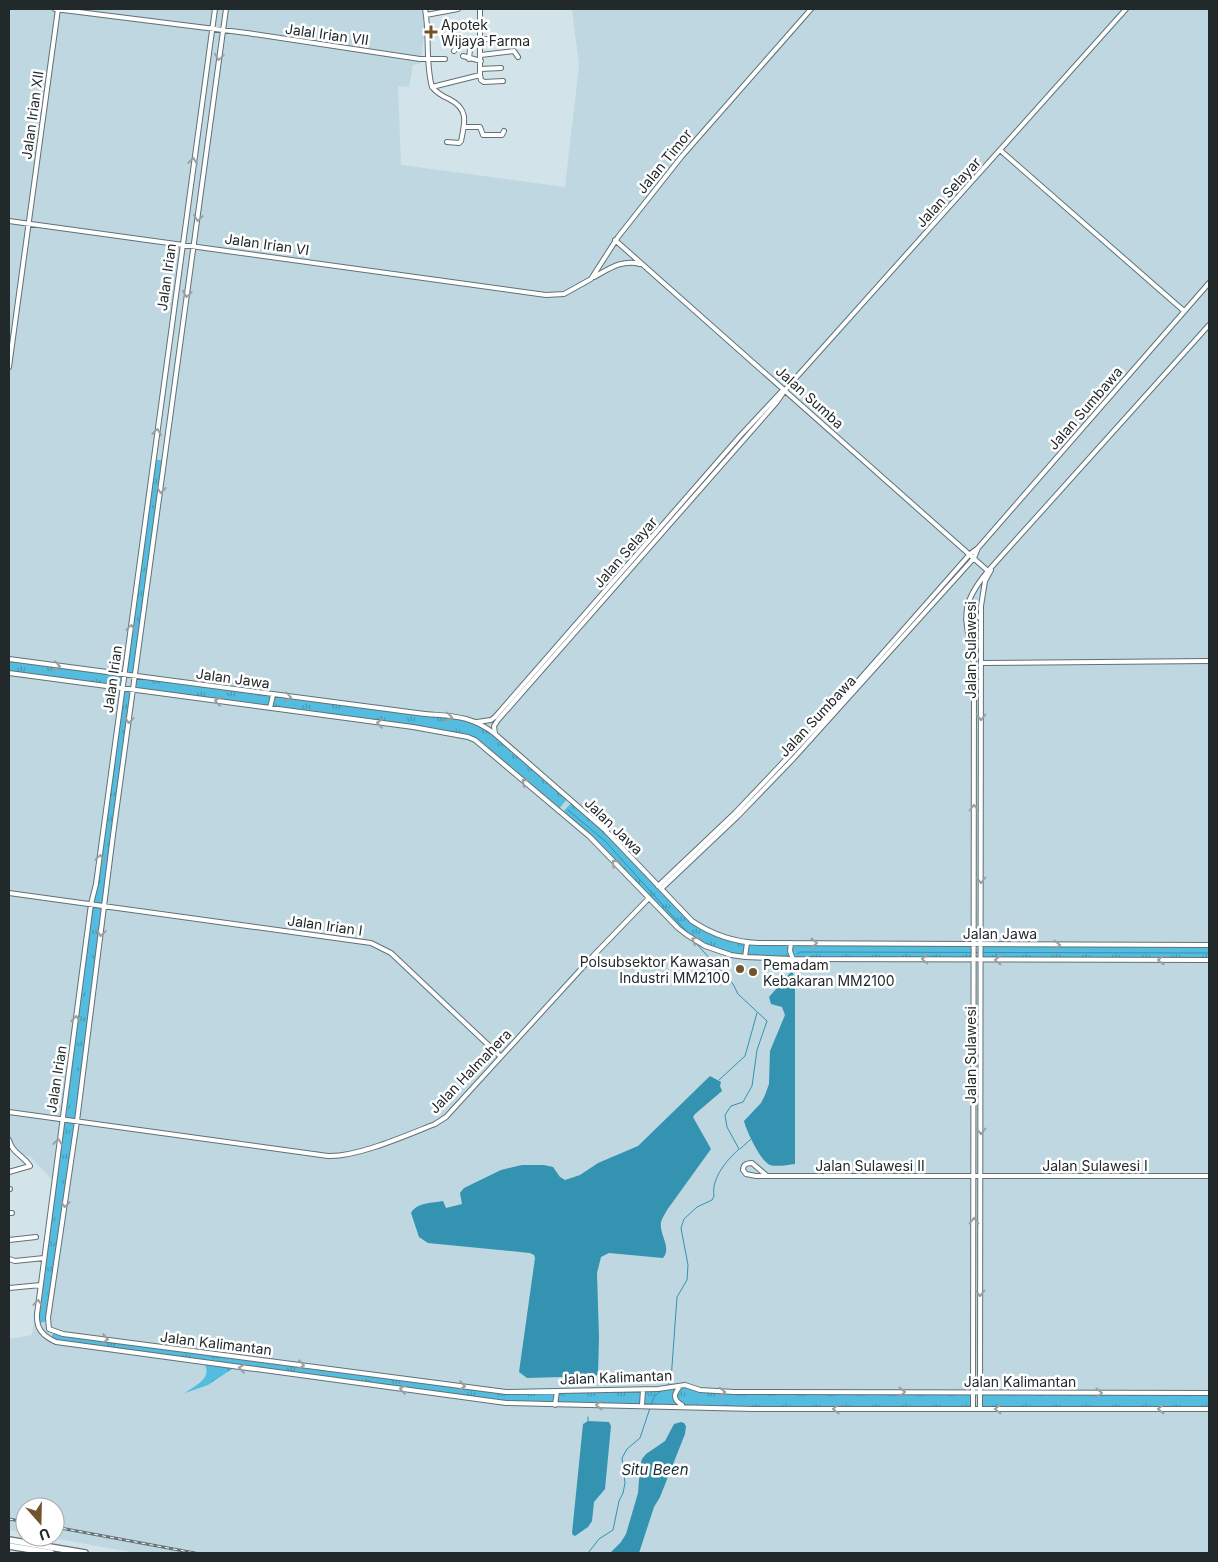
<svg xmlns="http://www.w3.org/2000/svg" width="1218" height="1562" viewBox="0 0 1218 1562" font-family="Inter,sans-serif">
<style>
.built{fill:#bed7e1}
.grass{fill:url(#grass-tufts);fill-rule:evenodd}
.water{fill:#3393b0}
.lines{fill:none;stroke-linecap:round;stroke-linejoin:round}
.stream{stroke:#3393b0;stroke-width:1}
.minor-casing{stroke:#617176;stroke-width:6}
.highway-casing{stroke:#617176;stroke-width:8}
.minor{stroke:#fff;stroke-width:4}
.highway{stroke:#fff;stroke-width:5.5}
.rail-casing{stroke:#677276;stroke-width:3}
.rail{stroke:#fff;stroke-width:1;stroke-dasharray:4;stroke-linecap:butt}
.oneway{stroke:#9c9fa0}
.poi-dot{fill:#735329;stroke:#fff;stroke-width:2}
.labels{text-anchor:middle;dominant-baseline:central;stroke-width:5;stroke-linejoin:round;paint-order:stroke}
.poi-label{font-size:14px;fill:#22292b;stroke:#fff;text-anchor:start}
.street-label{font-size:14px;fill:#22292b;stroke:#fff}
.water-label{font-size:15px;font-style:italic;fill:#192f36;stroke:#fff}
</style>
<defs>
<pattern id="grass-tufts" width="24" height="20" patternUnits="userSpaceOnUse" patternTransform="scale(1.25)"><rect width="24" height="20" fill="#54bddf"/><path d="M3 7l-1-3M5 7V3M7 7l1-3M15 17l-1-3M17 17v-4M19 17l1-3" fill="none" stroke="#459ab5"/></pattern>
</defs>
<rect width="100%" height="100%" fill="#d2e4ea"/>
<path class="built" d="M 9,9 L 422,9 L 425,30 L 420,64 L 413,65 L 409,87 L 398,86 L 401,165 L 565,187 L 579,65 L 572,9 L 1209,9 L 1209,1553 L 137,1553 L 46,1537 L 55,1537 L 55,1507 L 25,1507 L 25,1533 L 9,1530 L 9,1339 L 32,1335 L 54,1182 L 30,1156 L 13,1153 L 9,1137 Z"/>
<path class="grass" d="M 153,459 L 165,461 L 136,676 L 461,718 L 483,724 L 568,798 L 558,810 L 468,737 L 133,690 L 77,1121 L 47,1321 L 40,1323 L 37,1319 L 91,904 L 96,884 L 122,688 L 9,673 L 9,659 L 124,674 ZM 124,675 L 135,676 L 133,689 L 123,688 Z
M 572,802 L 621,846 L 683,913 L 700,926 L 736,941 L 974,944 L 973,960 L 745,957 L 712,949 L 678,928 L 590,837 L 562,813 Z
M 981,944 L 1209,945 L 1209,960 L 981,960 Z
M 54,1333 L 506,1392 L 658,1389 L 685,1385 L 711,1391 L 973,1392 L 973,1409 L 701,1408 L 506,1403 L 235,1367 L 208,1385 L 185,1393 C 196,1385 213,1378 204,1363 L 56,1342 L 52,1339 L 52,1335 Z
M 980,1392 L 1209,1393 L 1209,1409 L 980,1409 Z"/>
<path class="water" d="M 791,972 L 793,973 L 795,981 L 795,1164 C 787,1165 777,1167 770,1165 C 761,1162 746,1130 744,1121 L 761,1103 L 765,1095 L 769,1084 L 770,1051 L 785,1015 L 782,1007 L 771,1004 L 769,997 Z
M 710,1076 L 721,1082 L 720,1086 L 722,1091 L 695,1114 L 693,1117 L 711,1149 L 667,1210 C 665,1214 662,1218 661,1222 C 659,1235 672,1247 663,1258 L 609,1253 L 601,1257 L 597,1273 L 599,1338 L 598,1374 L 596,1376 L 527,1378 L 519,1372 L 535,1258 L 534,1255 L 530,1253 L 428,1243 L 419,1237 L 411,1213 C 417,1202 433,1203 443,1201 L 446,1208 L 462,1204 L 460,1193 L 464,1188 L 501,1170 L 522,1165 L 544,1165 L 553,1167 L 560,1177 L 565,1180 L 580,1175 L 598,1163 L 638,1146 Z
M 588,1421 L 609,1422 L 611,1426 L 605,1489 L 594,1502 L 592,1521 L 588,1527 L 575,1536 L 573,1535 L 572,1533 L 583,1424 Z
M 681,1422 L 684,1423 L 686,1426 L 685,1434 L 660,1497 L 654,1507 L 639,1553 L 610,1553 L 621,1542 L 626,1534 L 638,1493 L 640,1467 L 642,1459 L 646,1454 L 665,1441 L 674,1424 Z"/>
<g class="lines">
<path class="stream" d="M 568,810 L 605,841 L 688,933
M 797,954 L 800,952 L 1209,953
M 791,972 L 794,962
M 719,1080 L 745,1056 L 757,1013
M 740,1149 L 751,1139
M 667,1386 L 671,1380 L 677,1297 L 687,1280 L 688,1265 L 681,1228 L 684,1219 L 697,1207 L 712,1200 L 714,1196 C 711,1178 727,1160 739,1149 L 727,1127 L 725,1115 L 731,1106 L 743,1102 L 752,1086 L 757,1050 L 767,1021 L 738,994 L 733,984 L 694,941
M 651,1405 L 654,1397 L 662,1390
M 588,1421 L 588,1417
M 588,1553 L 599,1539 L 613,1530 L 619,1501 L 623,1493 L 625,1483 L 622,1458 L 627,1449 L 640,1438 L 650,1408"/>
<defs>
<path id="minor" d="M 55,9 L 247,33 L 420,59 L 445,59
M 215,9 L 96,884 L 91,904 L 37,1314 C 36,1329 43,1336 56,1342 L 506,1403 L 753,1409 L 1209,1409
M 226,9 L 113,835 L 77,1121 L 48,1318 L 49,1329 L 63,1334 L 506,1392 L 658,1389 L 685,1385 L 700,1390 L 734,1392 L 1209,1393
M 425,9 C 430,35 425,62 432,87 C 437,93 442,96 449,99 C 469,109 465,122 461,141 L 459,143 L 447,142
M 426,15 L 458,9
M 454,51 C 460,39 482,37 494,40
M 481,55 L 514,51 L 518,57
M 463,56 L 481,61
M 469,59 L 470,49
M 480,69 L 501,68
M 480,75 L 481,80 L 484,82 L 503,81
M 432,87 L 480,75 L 480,9
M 464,127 L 480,127 L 483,135 L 502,135 L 504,131
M 1000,150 L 1184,311
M 9,221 L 546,295 L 564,294 L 591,279 L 618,237 L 682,156 L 811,9
M 615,240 L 988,571
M 594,277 C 609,269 622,259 640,264
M 9,367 L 58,9
M 785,390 L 1126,9
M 966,620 L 974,615 L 980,618
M 9,659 L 417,713 C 448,717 468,713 495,734 L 605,830 L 692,921 C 713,935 733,942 758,943 L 1209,945
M 981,663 L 1209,661
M 9,673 L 413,727 L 468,737 L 475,740 L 590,837 L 678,928 L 687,935 L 705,946 L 731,955 L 745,957 L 790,959 L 1209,960
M 270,708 L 273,695
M 477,722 L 491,720 L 495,717 L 740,436 L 781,392 L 785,390 L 776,403 L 498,720 L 494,726 L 495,734
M 658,886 L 735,813 L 789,756 L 837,705 L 970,554 L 978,548 L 1209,283
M 661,889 L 738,816 L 793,759 L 974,558 L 978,548
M 9,893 L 371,943 L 391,953 L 501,1057
M 791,943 L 790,951 L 793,959
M 745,957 L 747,943
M 9,1112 L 328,1156 C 358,1157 407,1135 435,1124 L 446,1117 L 593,956 L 649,898
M 9,1140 C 12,1153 24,1156 30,1166 L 9,1172
M 766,1175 L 752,1163 C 747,1163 743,1164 743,1170 L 746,1174 L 756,1176 L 1209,1176
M 9,1189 L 10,1189
M 9,1213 L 12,1213
M 9,1240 L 36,1237
M 9,1259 L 15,1261 L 44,1258
M 9,1288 L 41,1285
M 680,1386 C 674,1394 672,1399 682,1405
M 555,1405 L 557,1391
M 642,1405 L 643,1390
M 973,1409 L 974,663 C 966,619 957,608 988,571 L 1209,325
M 980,1409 L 981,606 L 985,581 L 991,570"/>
<path id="highway" d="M 9,1540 L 85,1553
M 9,1546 L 51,1553"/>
</defs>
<use href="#minor" class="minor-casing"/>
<use href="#highway" class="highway-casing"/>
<use href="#minor" class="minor"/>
<use href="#highway" class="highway"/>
<defs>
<path id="rail" d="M 9,1519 L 25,1522
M 55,1527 L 195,1553"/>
</defs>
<use href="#rail" class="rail-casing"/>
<use href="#rail" class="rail"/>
</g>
<defs><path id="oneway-chevron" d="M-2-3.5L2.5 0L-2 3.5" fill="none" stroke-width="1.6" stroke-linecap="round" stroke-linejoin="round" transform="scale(1.25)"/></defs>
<g class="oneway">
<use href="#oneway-chevron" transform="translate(219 57) rotate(98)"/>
<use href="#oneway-chevron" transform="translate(193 161) rotate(-82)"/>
<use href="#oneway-chevron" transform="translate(198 218) rotate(98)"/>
<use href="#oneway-chevron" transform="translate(187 294) rotate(98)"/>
<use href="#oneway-chevron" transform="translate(157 432) rotate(-82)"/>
<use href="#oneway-chevron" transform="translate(161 490) rotate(97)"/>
<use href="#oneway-chevron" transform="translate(131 628) rotate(-82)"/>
<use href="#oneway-chevron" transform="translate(57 666) rotate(8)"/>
<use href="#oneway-chevron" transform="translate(288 697) rotate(7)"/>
<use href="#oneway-chevron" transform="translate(218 701) rotate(-172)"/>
<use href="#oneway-chevron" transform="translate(449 717) rotate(4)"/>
<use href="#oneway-chevron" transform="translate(981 717) rotate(90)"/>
<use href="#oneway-chevron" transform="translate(129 720) rotate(98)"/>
<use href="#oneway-chevron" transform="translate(380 723) rotate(-172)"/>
<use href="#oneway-chevron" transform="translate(525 782) rotate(-140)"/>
<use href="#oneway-chevron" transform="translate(974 808) rotate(-90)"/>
<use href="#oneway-chevron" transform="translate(100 858) rotate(-82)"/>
<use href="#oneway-chevron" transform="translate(615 863) rotate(-134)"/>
<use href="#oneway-chevron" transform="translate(981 880) rotate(90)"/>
<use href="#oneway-chevron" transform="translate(101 933) rotate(98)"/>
<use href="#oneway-chevron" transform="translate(695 940) rotate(-149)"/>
<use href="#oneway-chevron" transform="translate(814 943)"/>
<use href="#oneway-chevron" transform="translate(1057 945)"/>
<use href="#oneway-chevron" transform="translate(925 959) rotate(-179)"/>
<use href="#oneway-chevron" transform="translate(998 960) rotate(-180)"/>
<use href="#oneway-chevron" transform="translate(1161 960) rotate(-180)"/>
<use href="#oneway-chevron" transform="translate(76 1019) rotate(-84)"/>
<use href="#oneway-chevron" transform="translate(981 1131) rotate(90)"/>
<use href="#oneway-chevron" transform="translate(58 1142) rotate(-82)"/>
<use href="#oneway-chevron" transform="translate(65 1204) rotate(98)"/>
<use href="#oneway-chevron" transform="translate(974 1221) rotate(-90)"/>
<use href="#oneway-chevron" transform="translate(980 1293) rotate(90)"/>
<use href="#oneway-chevron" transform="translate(38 1303) rotate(-82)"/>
<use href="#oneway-chevron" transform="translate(105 1339) rotate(8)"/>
<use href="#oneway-chevron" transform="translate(301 1365) rotate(7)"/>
<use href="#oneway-chevron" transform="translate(242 1368) rotate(-172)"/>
<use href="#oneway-chevron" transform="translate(462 1386) rotate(8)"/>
<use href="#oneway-chevron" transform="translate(403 1389) rotate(-172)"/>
<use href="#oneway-chevron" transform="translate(722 1392) rotate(2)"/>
<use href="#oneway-chevron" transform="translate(902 1392)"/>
<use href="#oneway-chevron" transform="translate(1099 1393)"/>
<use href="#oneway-chevron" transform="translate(599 1405) rotate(-180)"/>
<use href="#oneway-chevron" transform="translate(836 1409) rotate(180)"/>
<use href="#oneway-chevron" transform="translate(998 1409) rotate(180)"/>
<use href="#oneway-chevron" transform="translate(1161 1409) rotate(180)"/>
</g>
<g class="poi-dot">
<path d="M428.5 24.5h5v5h5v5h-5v5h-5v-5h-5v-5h5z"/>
<circle cx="740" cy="969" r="5"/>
<circle cx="753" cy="972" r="5"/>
</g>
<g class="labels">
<g class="poi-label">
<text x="441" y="24">Apotek<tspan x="441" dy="16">Wijaya Farma</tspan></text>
<text x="730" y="961" text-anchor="end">Polsubsektor Kawasan<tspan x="730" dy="16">Industri MM2100</tspan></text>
<text x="763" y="964">Pemadam<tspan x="763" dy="16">Kebakaran MM2100</tspan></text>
</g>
<g class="street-label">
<text transform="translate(327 34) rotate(8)">Jalal Irian VII</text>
<text transform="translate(32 115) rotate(-82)">Jalan Irian XII</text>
<text transform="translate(664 161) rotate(-51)">Jalan Timor</text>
<text transform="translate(948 192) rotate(-48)">Jalan Selayar</text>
<text transform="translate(267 244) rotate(8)">Jalan Irian VI</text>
<text transform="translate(166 277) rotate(-82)">Jalan Irian</text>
<text transform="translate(810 397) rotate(42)">Jalan Sumba</text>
<text transform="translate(1085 408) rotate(-49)">Jalan Sumbawa</text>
<text transform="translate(625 552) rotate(-49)">Jalan Selayar</text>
<text transform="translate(970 650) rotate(-90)">Jalan Sulawesi</text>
<text transform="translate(233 678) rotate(8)">Jalan Jawa</text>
<text transform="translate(112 679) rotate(-82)">Jalan Irian</text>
<text transform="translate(817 716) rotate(-47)">Jalan Sumbawa</text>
<text transform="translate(614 826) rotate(44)">Jalan Jawa</text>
<text transform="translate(325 925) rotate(8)">Jalan Irian I</text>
<text x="1000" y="933">Jalan Jawa</text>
<text transform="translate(970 1055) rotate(-90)">Jalan Sulawesi</text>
<text transform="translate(470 1071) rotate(-46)">Jalan Halmahera</text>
<text transform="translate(56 1079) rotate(-81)">Jalan Irian</text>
<text x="870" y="1165">Jalan Sulawesi II</text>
<text x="1095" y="1165">Jalan Sulawesi I</text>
<text transform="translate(216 1343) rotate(7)">Jalan Kalimantan</text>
<text transform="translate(616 1377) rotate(-2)">Jalan Kalimantan</text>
<text x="1020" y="1381">Jalan Kalimantan</text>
</g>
<g class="water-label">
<text x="655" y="1469">Situ Been</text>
</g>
</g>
<rect width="1218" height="1562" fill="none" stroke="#22292b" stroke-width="20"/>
<g transform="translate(40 1522) rotate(160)"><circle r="24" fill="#ffffff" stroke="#a7a9aa"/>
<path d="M0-4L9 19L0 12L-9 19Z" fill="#735329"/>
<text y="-8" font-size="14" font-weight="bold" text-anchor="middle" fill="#22292b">U</text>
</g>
</svg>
